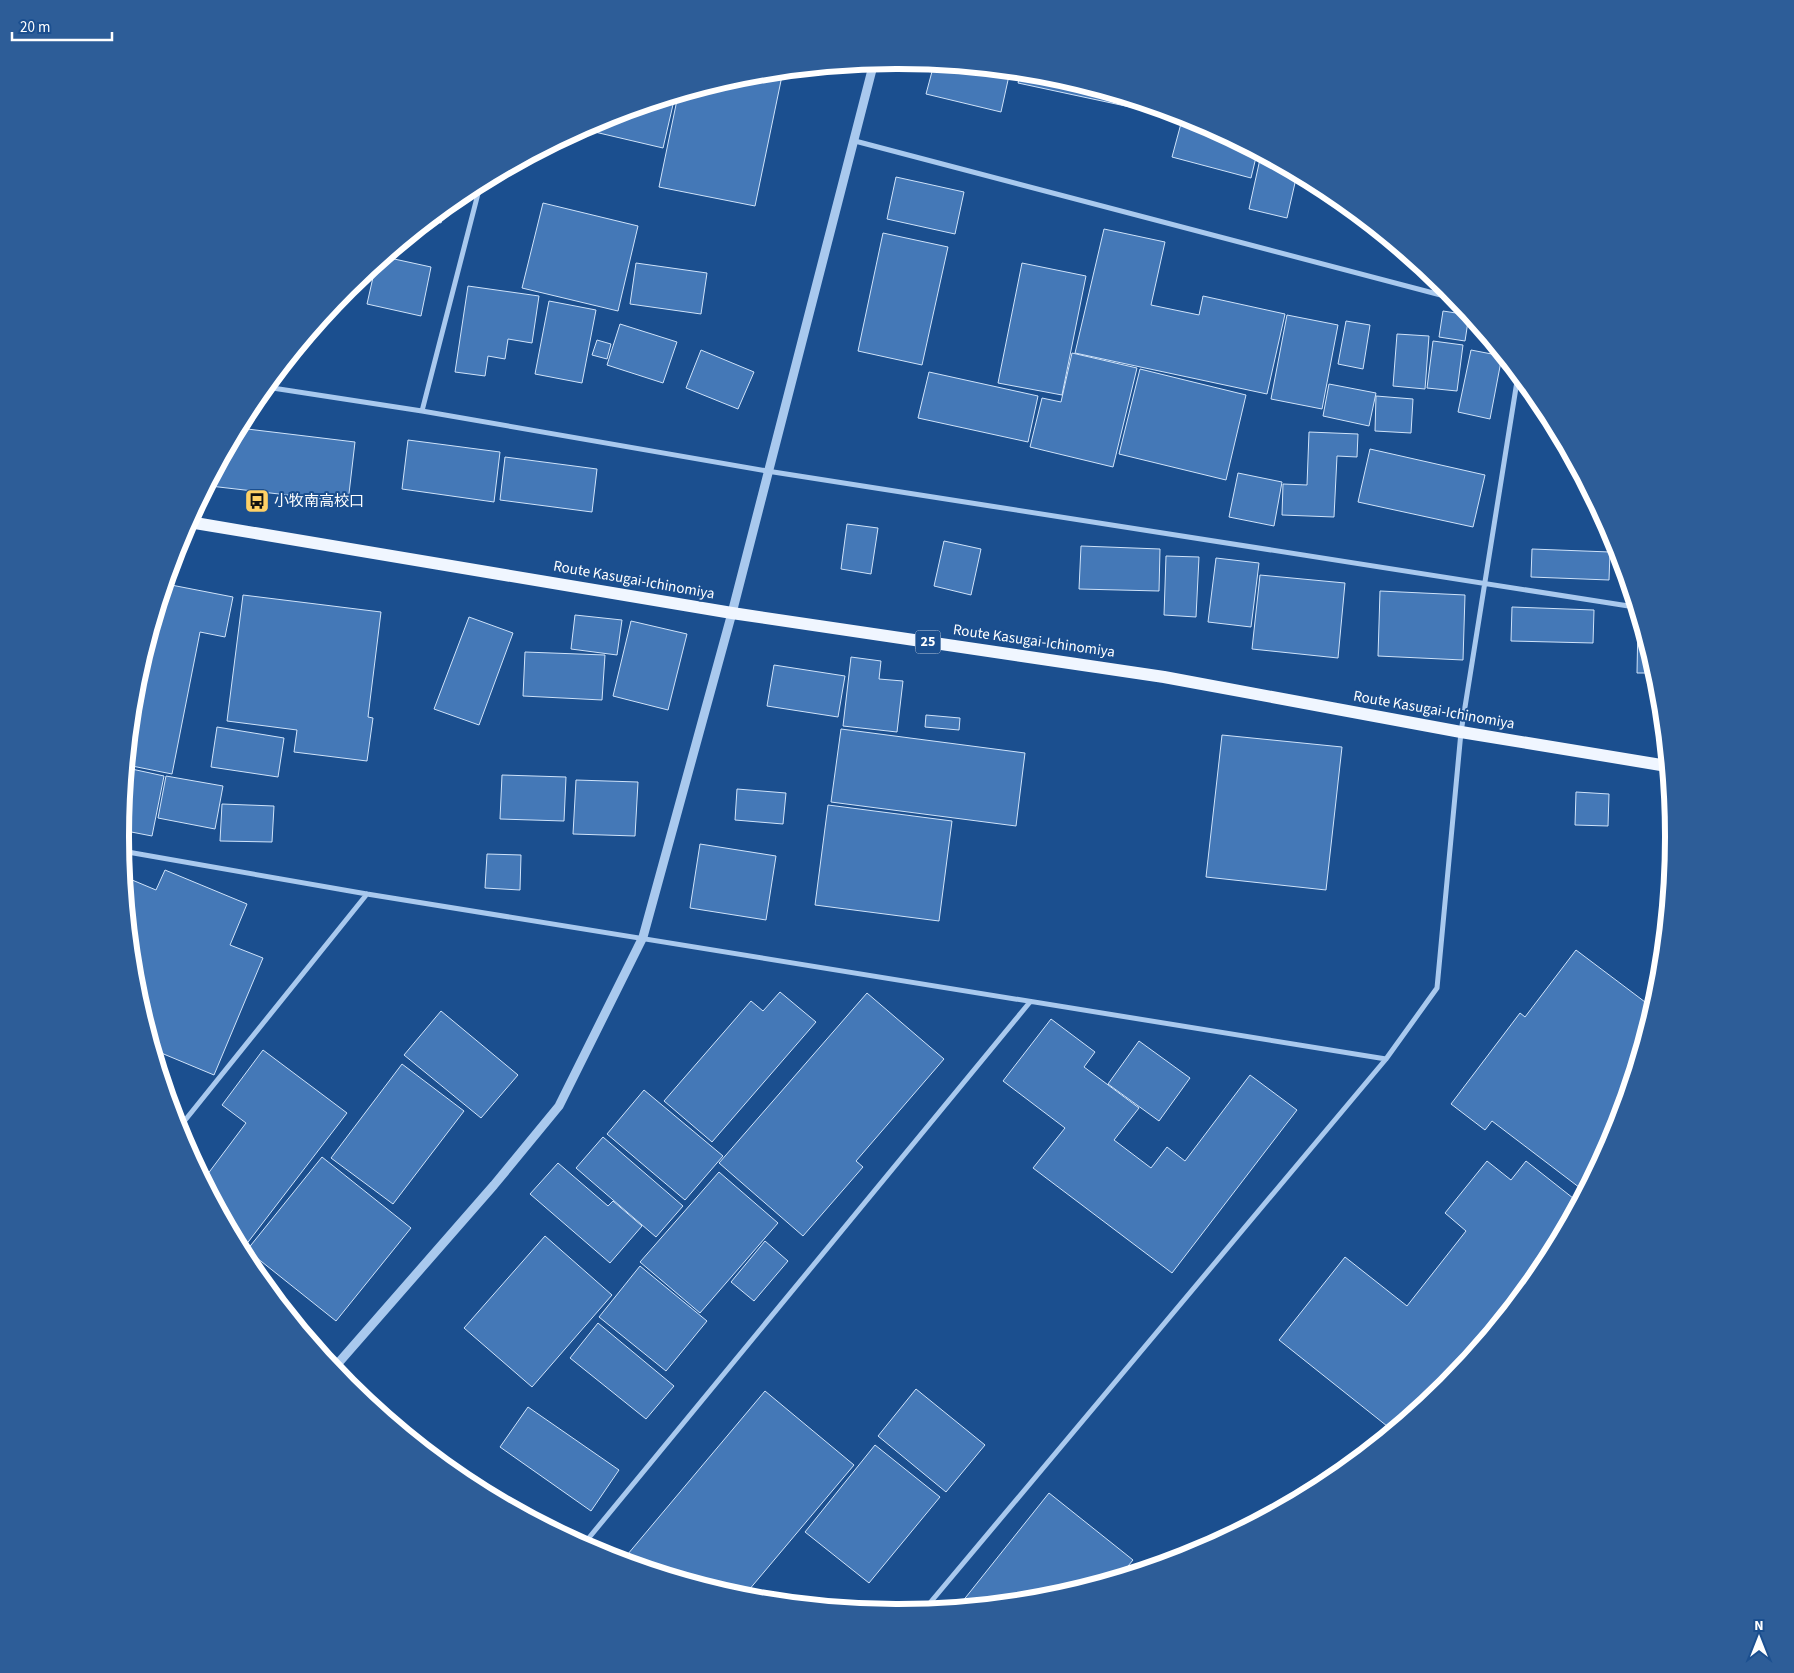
<svg xmlns="http://www.w3.org/2000/svg" width="1794" height="1673" viewBox="0 0 1794 1673" font-family="'Source Sans 3','Noto Sans JP',sans-serif">
<style>
.building{fill:#4478b7;stroke:#cfe3fa}
.lines{fill:none;stroke-linecap:round;stroke-linejoin:round}
.minor{stroke:#a9c9ee;stroke-width:5}
.tertiary{stroke:#a9c9ee;stroke-width:9}
.primary{stroke:#f0f6ff;stroke-width:12}
.labels{text-anchor:middle;dominant-baseline:central;stroke-width:4;stroke-linejoin:round;paint-order:stroke}
.shield{fill:#1b4f8f;stroke:#bbcadd;stroke-width:1}
.shield-label{font-size:14px;font-weight:bold;fill:#fff}
.poi-label{font-size:15px;fill:#fff;stroke:#1b4f8f;text-anchor:start}
.street-label{font-size:15px;fill:#fff;stroke:#1b4f8f}
.rim{fill:none;stroke:#fff;stroke-width:6}
</style>
<rect width="100%" height="100%" fill="#1b4f8f"/>
<path class="building" d="M 934,64 L 1010,71 L 1001,112 L 926,94 Z
M 783,71 L 755,206 L 659,187 L 678,95 L 746,75 Z
M 1021,72 L 1049,75 L 1159,108 L 1158,113 L 1018,83 Z
M 675,96 L 663,148 L 582,129 L 600,119 Z
M 1183,116 L 1194,119 L 1257,153 L 1251,178 L 1172,157 Z
M 1260,159 L 1276,163 L 1297,174 L 1287,218 L 1249,209 Z
M 896,177 L 964,192 L 955,234 L 887,219 Z
M 543,203 L 638,226 L 618,311 L 522,288 Z
M 445,208 L 441,223 L 430,220 Z
M 1104,229 L 1165,242 L 1151,305 L 1199,315 L 1203,296 L 1285,314 L 1267,394 L 1075,353 Z
M 883,233 L 948,247 L 922,365 L 858,351 Z
M 385,257 L 431,267 L 421,316 L 367,304 L 376,264 Z
M 636,263 L 707,273 L 701,314 L 630,304 Z
M 1022,263 L 1086,276 L 1062,395 L 998,383 Z
M 468,286 L 539,296 L 532,343 L 508,339 L 505,359 L 488,356 L 485,376 L 455,372 Z
M 549,301 L 596,310 L 582,383 L 535,374 Z
M 1443,311 L 1469,315 L 1465,341 L 1439,337 Z
M 1287,315 L 1338,325 L 1322,409 L 1271,399 Z
M 1346,321 L 1370,325 L 1363,369 L 1338,364 Z
M 620,324 L 677,342 L 663,383 L 607,365 Z
M 1397,334 L 1429,336 L 1425,389 L 1393,386 Z
M 597,340 L 611,344 L 607,359 L 592,355 Z
M 1433,341 L 1463,345 L 1457,391 L 1427,388 Z
M 701,350 L 754,372 L 738,409 L 686,388 Z
M 1471,350 L 1502,356 L 1490,419 L 1458,412 Z
M 1072,353 L 1137,368 L 1113,467 L 1030,447 L 1042,398 L 1061,402 Z
M 1140,369 L 1246,395 L 1226,480 L 1119,454 Z
M 929,372 L 1038,396 L 1028,442 L 918,418 Z
M 1329,384 L 1376,393 L 1369,426 L 1323,416 Z
M 1376,396 L 1413,399 L 1411,433 L 1375,431 Z
M 239,428 L 355,442 L 348,502 L 210,486 Z
M 1309,432 L 1358,434 L 1357,457 L 1337,456 L 1334,517 L 1282,515 L 1283,484 L 1307,485 Z
M 408,440 L 500,452 L 494,502 L 402,489 Z
M 1370,449 L 1485,475 L 1473,527 L 1358,502 Z
M 505,457 L 597,469 L 592,512 L 500,500 Z
M 1238,473 L 1282,482 L 1274,526 L 1229,517 Z
M 847,524 L 878,528 L 871,574 L 841,569 Z
M 944,541 L 981,549 L 971,595 L 934,586 Z
M 1081,546 L 1160,549 L 1159,591 L 1079,589 Z
M 1532,549 L 1610,552 L 1609,580 L 1531,577 Z
M 1166,556 L 1199,557 L 1196,617 L 1164,615 Z
M 1216,558 L 1259,563 L 1251,627 L 1208,622 Z
M 1260,575 L 1345,583 L 1338,658 L 1252,649 Z
M 166,584 L 233,597 L 225,637 L 200,632 L 172,774 L 127,765 L 135,685 Z
M 1380,591 L 1465,595 L 1463,660 L 1378,656 Z
M 243,595 L 381,612 L 368,717 L 373,718 L 367,761 L 294,752 L 297,730 L 227,721 Z
M 1512,607 L 1594,610 L 1593,643 L 1511,641 Z
M 575,615 L 622,620 L 617,655 L 571,649 Z
M 469,617 L 513,633 L 479,725 L 434,709 Z
M 631,621 L 687,634 L 668,710 L 613,696 Z
M 1638,622 L 1639,622 L 1655,673 L 1637,673 Z
M 525,652 L 605,655 L 602,700 L 523,696 Z
M 851,657 L 881,661 L 879,679 L 903,681 L 897,732 L 843,726 Z
M 774,665 L 845,676 L 838,717 L 767,706 Z
M 926,715 L 960,718 L 959,730 L 925,727 Z
M 217,727 L 284,738 L 278,777 L 211,767 Z
M 841,729 L 1025,753 L 1016,826 L 831,802 Z
M 1222,735 L 1342,747 L 1326,890 L 1206,877 Z
M 127,768 L 164,776 L 152,836 L 121,830 Z
M 502,775 L 566,777 L 564,821 L 500,819 Z
M 166,776 L 223,786 L 215,829 L 158,818 Z
M 576,780 L 638,782 L 635,836 L 573,834 Z
M 737,789 L 786,793 L 783,824 L 735,820 Z
M 1576,792 L 1609,794 L 1608,826 L 1575,825 Z
M 222,804 L 274,806 L 272,842 L 220,841 Z
M 828,805 L 952,821 L 939,921 L 815,905 Z
M 700,844 L 776,856 L 766,920 L 690,908 Z
M 487,854 L 521,855 L 520,890 L 485,888 Z
M 165,870 L 247,904 L 230,945 L 263,958 L 214,1075 L 154,1050 L 135,988 L 125,877 L 156,890 Z
M 1576,950 L 1653,1008 L 1614,1134 L 1584,1191 L 1492,1121 L 1485,1130 L 1451,1104 L 1520,1013 L 1525,1017 Z
M 780,992 L 816,1022 L 712,1142 L 664,1101 L 751,1001 L 763,1011 Z
M 867,993 L 944,1059 L 856,1161 L 863,1167 L 803,1236 L 719,1163 Z
M 441,1011 L 518,1075 L 481,1118 L 404,1055 Z
M 1051,1019 L 1095,1052 L 1084,1067 L 1139,1108 L 1114,1140 L 1151,1168 L 1167,1147 L 1185,1161 L 1250,1075 L 1297,1110 L 1172,1273 L 1033,1168 L 1065,1128 L 1003,1081 Z
M 1139,1041 L 1190,1078 L 1159,1121 L 1108,1084 Z
M 263,1050 L 347,1113 L 242,1250 L 204,1179 L 246,1123 L 222,1105 Z
M 402,1064 L 464,1111 L 393,1204 L 331,1158 Z
M 644,1090 L 723,1156 L 685,1200 L 607,1134 Z
M 603,1137 L 683,1206 L 656,1237 L 576,1168 Z
M 322,1157 L 411,1228 L 336,1321 L 247,1250 Z
M 1487,1161 L 1511,1180 L 1526,1161 L 1578,1202 L 1542,1268 L 1446,1386 L 1392,1430 L 1279,1340 L 1345,1257 L 1407,1306 L 1466,1231 L 1445,1213 Z
M 558,1163 L 608,1206 L 613,1201 L 642,1226 L 610,1263 L 530,1194 Z
M 719,1172 L 778,1223 L 700,1313 L 640,1262 Z
M 545,1236 L 612,1295 L 532,1387 L 464,1328 Z
M 765,1241 L 788,1261 L 754,1301 L 731,1282 Z
M 640,1266 L 707,1321 L 666,1371 L 599,1317 Z
M 598,1323 L 674,1386 L 646,1419 L 570,1358 Z
M 916,1389 L 985,1445 L 946,1492 L 878,1436 Z
M 765,1391 L 854,1465 L 743,1597 L 622,1561 Z
M 528,1407 L 619,1470 L 591,1511 L 500,1447 Z
M 875,1445 L 940,1497 L 869,1583 L 805,1532 Z
M 1049,1493 L 1133,1560 L 1119,1577 L 1048,1598 L 958,1607 Z"/>
<g class="lines">
<path class="minor" d="M 855,141 L 1456,299
M 266,387 L 422,411 L 767,471 L 1635,607
M 422,411 L 481,182
M 122,851 L 367,894 L 1386,1059
M 178,1129 L 367,894
M 583,1545 L 1030,1002
M 924,1610 L 1386,1059 L 1437,988 L 1461,732 L 1518,375"/>
<path class="tertiary" d="M 334,1368 L 494,1185 L 559,1106 L 643,937 L 732,613 L 874,62"/>
<path class="primary" d="M 189,522 L 732,613 L 1164,677 L 1461,732 L 1667,766"/>
</g>
<defs>
<symbol id="bus-square" viewBox="-11 -11 22 22"><rect x="-9" y="-9" width="18" height="18" rx="4" fill="#ffd166" stroke="#1b4f8f"/><path d="M-5-6H5V4H4V6H2V4H-2V6H-4V4H-5ZM-3.5-4V0h7V-4ZM-3.5 1.2v1.5H-2V1.2ZM2 1.2v1.5H3.5V1.2Z" fill="#111"/></symbol>
</defs>
<g fill-rule="evenodd">
<use href="#bus-square" x="243" y="487" width="28" height="28"/>
</g>
<g class="labels">
<rect class="shield" x="915.5" y="630.5" width="25" height="23" rx="4"/>
<g class="shield-label">
<text x="928" y="642">25</text>
</g>
<g class="poi-label">
<text x="274" y="501">小牧南高校口</text>
</g>
<g class="street-label">
<text transform="translate(634 580) rotate(10)">Route Kasugai-Ichinomiya</text>
<text transform="translate(1034 641) rotate(8)">Route Kasugai-Ichinomiya</text>
<text transform="translate(1434 710) rotate(10)">Route Kasugai-Ichinomiya</text>
</g>
</g>
<path d="M0 0H1794V1673H0ZM896 69H898A767 767 0 0 1 1665 836V837A767 767 0 0 1 898 1604H896A767 767 0 0 1 129 837V836A767 767 0 0 1 896 69Z" fill="#2d5d98" fill-rule="evenodd"/>
<path class="rim" d="M896 69H898A767 767 0 0 1 1665 836V837A767 767 0 0 1 898 1604H896A767 767 0 0 1 129 837V836A767 767 0 0 1 896 69Z"/>
<g transform="translate(1759 1638)" stroke="#1b4f8f" stroke-width="4" paint-order="stroke">
<path d="M0-4L9 19L0 12L-9 19Z" fill="#ffffff"/>
<text y="-8" font-size="14" font-weight="bold" text-anchor="middle" fill="#ffffff">N</text>
</g>
<path d="M12 32v8h100v-8" fill="none" stroke="#ffffff" stroke-width="2.5"/>
<text x="20" y="32" font-size="15" fill="#ffffff" stroke="#1b4f8f" stroke-width="4" paint-order="stroke">20 m</text>
</svg>
